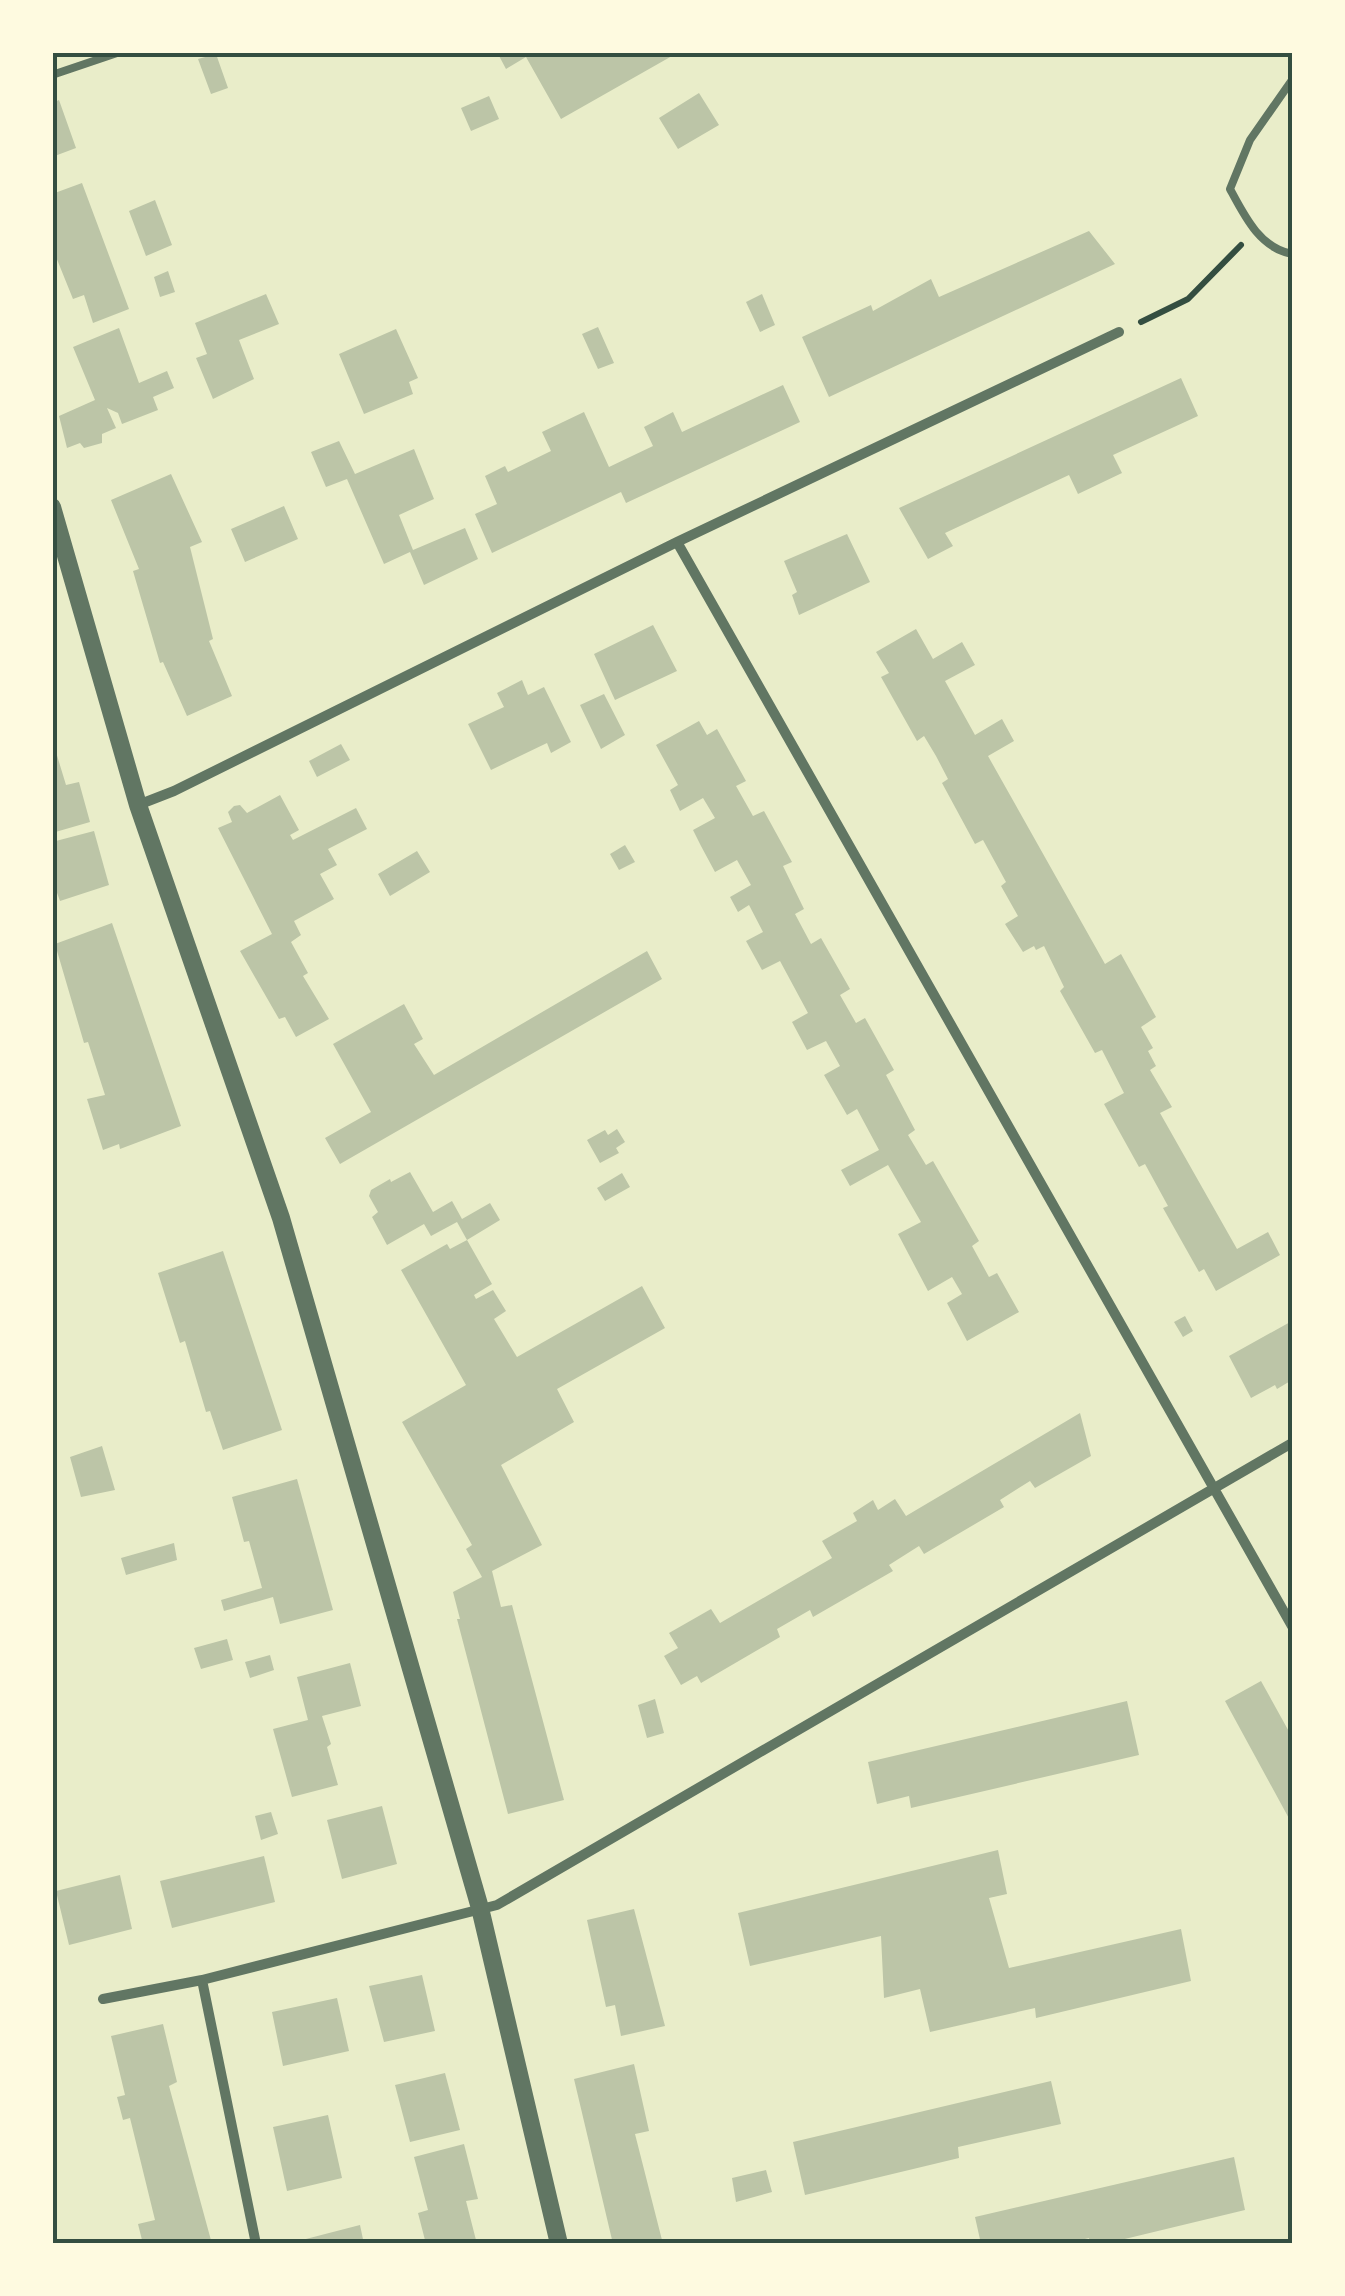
<svg xmlns="http://www.w3.org/2000/svg" width="1345" height="2296" viewBox="0 0 1345 2296" font-family="Roboto,sans-serif">
<style>
.building{fill:#bcc5a7}
.lines{fill:none;stroke-linecap:round;stroke-linejoin:round}
.path{stroke:#344e41;stroke-width:6}
.service{stroke:#617663;stroke-width:8}
.minor{stroke:#617663;stroke-width:10}
.tertiary{stroke:#617663;stroke-width:18}
.neatline{fill:none;stroke:#344e41;stroke-width:4}
</style>
<rect width="100%" height="100%" fill="#e9edc9"/>
<path class="building" d="M 497,52 L 679,52 L 561,119 L 526,57 L 506,69 Z
M 216,54 L 228,88 L 211,94 L 198,59 Z
M 699,93 L 719,125 L 678,149 L 659,118 Z
M 489,96 L 499,119 L 471,131 L 461,108 Z
M 59,100 L 76,148 L 52,157 L 52,103 Z
M 82,183 L 129,309 L 93,323 L 84,295 L 73,299 L 52,247 L 52,194 Z
M 155,200 L 172,245 L 146,256 L 129,211 Z
M 1089,231 L 1115,264 L 829,397 L 802,337 L 871,305 L 873,311 L 931,279 L 939,297 Z
M 168,271 L 175,292 L 160,297 L 154,277 Z
M 266,294 L 279,324 L 239,340 L 254,379 L 213,399 L 196,358 L 207,354 L 195,323 Z
M 762,294 L 775,325 L 760,332 L 746,302 Z
M 598,327 L 614,363 L 598,369 L 582,334 Z
M 119,328 L 139,383 L 167,371 L 174,388 L 153,397 L 158,410 L 122,424 L 118,413 L 107,408 L 116,428 L 102,434 L 102,443 L 84,448 L 80,443 L 67,448 L 59,416 L 95,400 L 73,347 Z
M 396,329 L 418,378 L 409,382 L 413,394 L 364,414 L 339,354 Z
M 1181,378 L 1198,416 L 1113,455 L 1122,473 L 1078,494 L 1069,475 L 945,533 L 953,546 L 928,559 L 899,508 Z
M 783,385 L 800,422 L 626,503 L 621,492 L 492,553 L 475,514 L 497,504 L 485,476 L 505,466 L 508,472 L 551,451 L 542,432 L 584,412 L 609,467 L 653,446 L 644,427 L 673,412 L 682,432 Z
M 339,441 L 355,474 L 414,449 L 434,499 L 399,515 L 413,550 L 465,528 L 478,559 L 424,585 L 410,552 L 384,564 L 347,479 L 326,487 L 311,452 Z
M 171,474 L 202,542 L 190,547 L 213,639 L 209,641 L 232,696 L 187,716 L 163,662 L 160,663 L 133,571 L 139,569 L 111,500 Z
M 284,506 L 298,539 L 245,562 L 231,529 Z
M 847,534 L 870,582 L 799,615 L 792,595 L 797,592 L 784,561 Z
M 653,625 L 677,671 L 615,700 L 594,654 Z
M 916,629 L 933,659 L 962,642 L 975,665 L 945,681 L 975,735 L 1002,719 L 1014,741 L 988,756 L 1105,964 L 1121,954 L 1156,1017 L 1141,1027 L 1153,1048 L 1148,1051 L 1156,1066 L 1150,1070 L 1172,1107 L 1160,1113 L 1237,1249 L 1268,1232 L 1280,1255 L 1216,1291 L 1204,1269 L 1199,1272 L 1163,1208 L 1168,1206 L 1145,1164 L 1139,1167 L 1104,1104 L 1124,1093 L 1102,1050 L 1095,1053 L 1060,991 L 1064,987 L 1044,946 L 1036,950 L 1034,946 L 1023,952 L 1005,924 L 1018,916 L 1001,886 L 1006,882 L 983,840 L 975,844 L 942,783 L 948,779 L 936,756 L 924,736 L 917,741 L 881,677 L 889,673 L 876,652 Z
M 522,680 L 528,695 L 544,687 L 571,742 L 551,753 L 547,743 L 491,770 L 468,724 L 504,707 L 497,693 Z
M 604,694 L 625,735 L 601,749 L 580,705 Z
M 699,721 L 707,735 L 717,729 L 746,781 L 736,786 L 753,816 L 764,811 L 792,862 L 783,866 L 804,909 L 795,914 L 811,944 L 821,938 L 850,989 L 840,995 L 856,1023 L 865,1018 L 894,1070 L 886,1075 L 915,1130 L 908,1135 L 926,1165 L 933,1161 L 979,1241 L 972,1246 L 989,1277 L 997,1273 L 1019,1312 L 967,1341 L 947,1303 L 962,1294 L 952,1277 L 928,1291 L 898,1234 L 921,1222 L 888,1165 L 850,1186 L 841,1170 L 879,1150 L 857,1109 L 847,1115 L 824,1075 L 840,1066 L 826,1041 L 807,1050 L 792,1022 L 808,1013 L 780,961 L 762,970 L 746,941 L 763,932 L 749,905 L 738,912 L 730,897 L 751,885 L 737,860 L 715,872 L 701,846 L 693,830 L 715,818 L 703,798 L 680,811 L 670,790 L 678,785 L 656,745 Z
M 52,739 L 66,785 L 79,782 L 90,822 L 52,833 Z
M 341,744 L 350,760 L 317,777 L 309,761 Z
M 280,795 L 299,830 L 290,835 L 293,840 L 356,808 L 367,829 L 328,849 L 337,865 L 320,874 L 334,899 L 294,921 L 301,935 L 291,942 L 308,973 L 303,976 L 329,1019 L 296,1037 L 285,1017 L 279,1019 L 240,951 L 272,934 L 218,828 L 232,822 L 228,812 L 234,806 L 240,805 L 247,813 Z
M 94,831 L 109,885 L 60,901 L 52,879 L 52,842 Z
M 625,845 L 635,862 L 619,870 L 610,854 Z
M 417,851 L 430,872 L 390,896 L 378,874 Z
M 112,923 L 181,1126 L 120,1149 L 119,1144 L 103,1150 L 87,1099 L 105,1095 L 88,1042 L 84,1043 L 55,944 Z
M 647,951 L 662,979 L 340,1164 L 325,1138 L 371,1112 L 333,1044 L 404,1004 L 423,1039 L 414,1044 L 434,1075 Z
M 617,1129 L 625,1142 L 616,1148 L 619,1153 L 600,1163 L 587,1140 L 605,1130 L 608,1135 Z
M 410,1172 L 433,1212 L 452,1201 L 462,1219 L 490,1203 L 500,1220 L 467,1240 L 457,1222 L 431,1236 L 424,1224 L 387,1245 L 372,1217 L 378,1212 L 369,1196 L 371,1190 L 390,1179 L 391,1182 Z
M 622,1173 L 630,1187 L 605,1201 L 597,1188 Z
M 467,1240 L 492,1284 L 474,1295 L 476,1299 L 493,1290 L 506,1311 L 494,1319 L 517,1357 L 642,1286 L 665,1328 L 557,1389 L 574,1422 L 501,1465 L 542,1545 L 492,1571 L 501,1607 L 512,1605 L 564,1800 L 508,1814 L 457,1619 L 460,1619 L 453,1592 L 482,1577 L 466,1549 L 472,1545 L 402,1422 L 466,1385 L 401,1270 L 447,1244 L 450,1249 Z
M 223,1251 L 282,1430 L 223,1450 L 210,1411 L 206,1412 L 185,1341 L 180,1343 L 158,1273 Z
M 1185,1316 L 1193,1331 L 1183,1337 L 1174,1322 Z
M 1292,1321 L 1292,1380 L 1277,1389 L 1275,1385 L 1251,1398 L 1229,1356 Z
M 1080,1413 L 1091,1456 L 1035,1488 L 1030,1481 L 1000,1500 L 1004,1507 L 924,1554 L 919,1546 L 889,1565 L 893,1571 L 813,1617 L 810,1610 L 777,1629 L 780,1637 L 701,1683 L 697,1676 L 681,1685 L 664,1656 L 678,1648 L 669,1633 L 711,1609 L 720,1623 L 832,1558 L 822,1541 L 857,1521 L 853,1513 L 873,1500 L 878,1510 L 895,1499 L 906,1516 Z
M 102,1446 L 115,1490 L 81,1497 L 70,1457 Z
M 297,1479 L 333,1610 L 280,1624 L 273,1597 L 224,1611 L 221,1600 L 262,1588 L 249,1541 L 244,1542 L 232,1497 Z
M 174,1543 L 177,1560 L 126,1575 L 121,1558 Z
M 227,1639 L 233,1660 L 201,1669 L 194,1648 Z
M 270,1655 L 274,1670 L 250,1678 L 245,1662 Z
M 350,1663 L 361,1706 L 322,1716 L 331,1744 L 327,1747 L 338,1785 L 292,1797 L 273,1729 L 308,1720 L 297,1677 Z
M 1261,1681 L 1292,1737 L 1292,1824 L 1225,1701 Z
M 655,1699 L 664,1733 L 647,1738 L 638,1705 Z
M 1127,1701 L 1139,1755 L 911,1808 L 909,1796 L 877,1804 L 868,1762 Z
M 382,1806 L 397,1864 L 342,1879 L 327,1820 Z
M 271,1812 L 278,1834 L 261,1840 L 255,1816 Z
M 998,1850 L 1007,1894 L 989,1898 L 1009,1968 L 1181,1929 L 1191,1981 L 1036,2018 L 1035,2008 L 930,2032 L 920,1989 L 884,1998 L 881,1936 L 750,1966 L 738,1913 Z
M 264,1856 L 275,1902 L 172,1928 L 160,1881 Z
M 120,1875 L 132,1929 L 69,1945 L 56,1891 Z
M 634,1909 L 665,2026 L 621,2036 L 615,2005 L 606,2007 L 587,1920 Z
M 422,1975 L 435,2031 L 384,2042 L 369,1986 Z
M 337,1998 L 349,2051 L 283,2066 L 272,2012 Z
M 163,2024 L 177,2082 L 169,2086 L 212,2244 L 143,2244 L 138,2224 L 155,2220 L 130,2118 L 123,2120 L 117,2097 L 125,2095 L 111,2036 Z
M 634,2064 L 649,2131 L 635,2134 L 663,2244 L 613,2244 L 574,2079 Z
M 445,2073 L 460,2130 L 410,2142 L 395,2085 Z
M 1051,2081 L 1061,2124 L 958,2147 L 959,2158 L 805,2195 L 793,2142 Z
M 328,2115 L 342,2178 L 287,2191 L 273,2127 Z
M 464,2144 L 478,2199 L 466,2201 L 477,2244 L 426,2244 L 418,2213 L 428,2210 L 414,2157 Z
M 1234,2157 L 1245,2210 L 1104,2244 L 1090,2244 L 1089,2238 L 1064,2244 L 981,2244 L 975,2217 Z
M 766,2170 L 772,2192 L 736,2202 L 732,2178 Z
M 360,2225 L 364,2244 L 303,2244 L 302,2240 Z"/>
<g class="lines">
<path class="path" d="M 1141,322 L 1188,299 L 1241,245"/>
<path class="service" d="M 52,75 L 120,52
M 1292,80 L 1250,140 L 1230,189 C 1245,217 1260,248 1292,254"/>
<path class="minor" d="M 677,542 L 1292,1626
M 138,805 L 174,791 L 677,542 L 1119,332
M 202,1980 L 256,2244
M 103,1999 L 202,1980 L 497,1905 L 1292,1443"/>
<path class="tertiary" d="M 52,507 L 138,805 L 281,1218 L 480,1908 L 559,2244"/>
</g>
<rect width="1345" height="2296" fill="none" stroke="#fefae0" stroke-width="110"/>
<rect x="55" y="55" width="1235" height="2186" class="neatline"/>
</svg>
